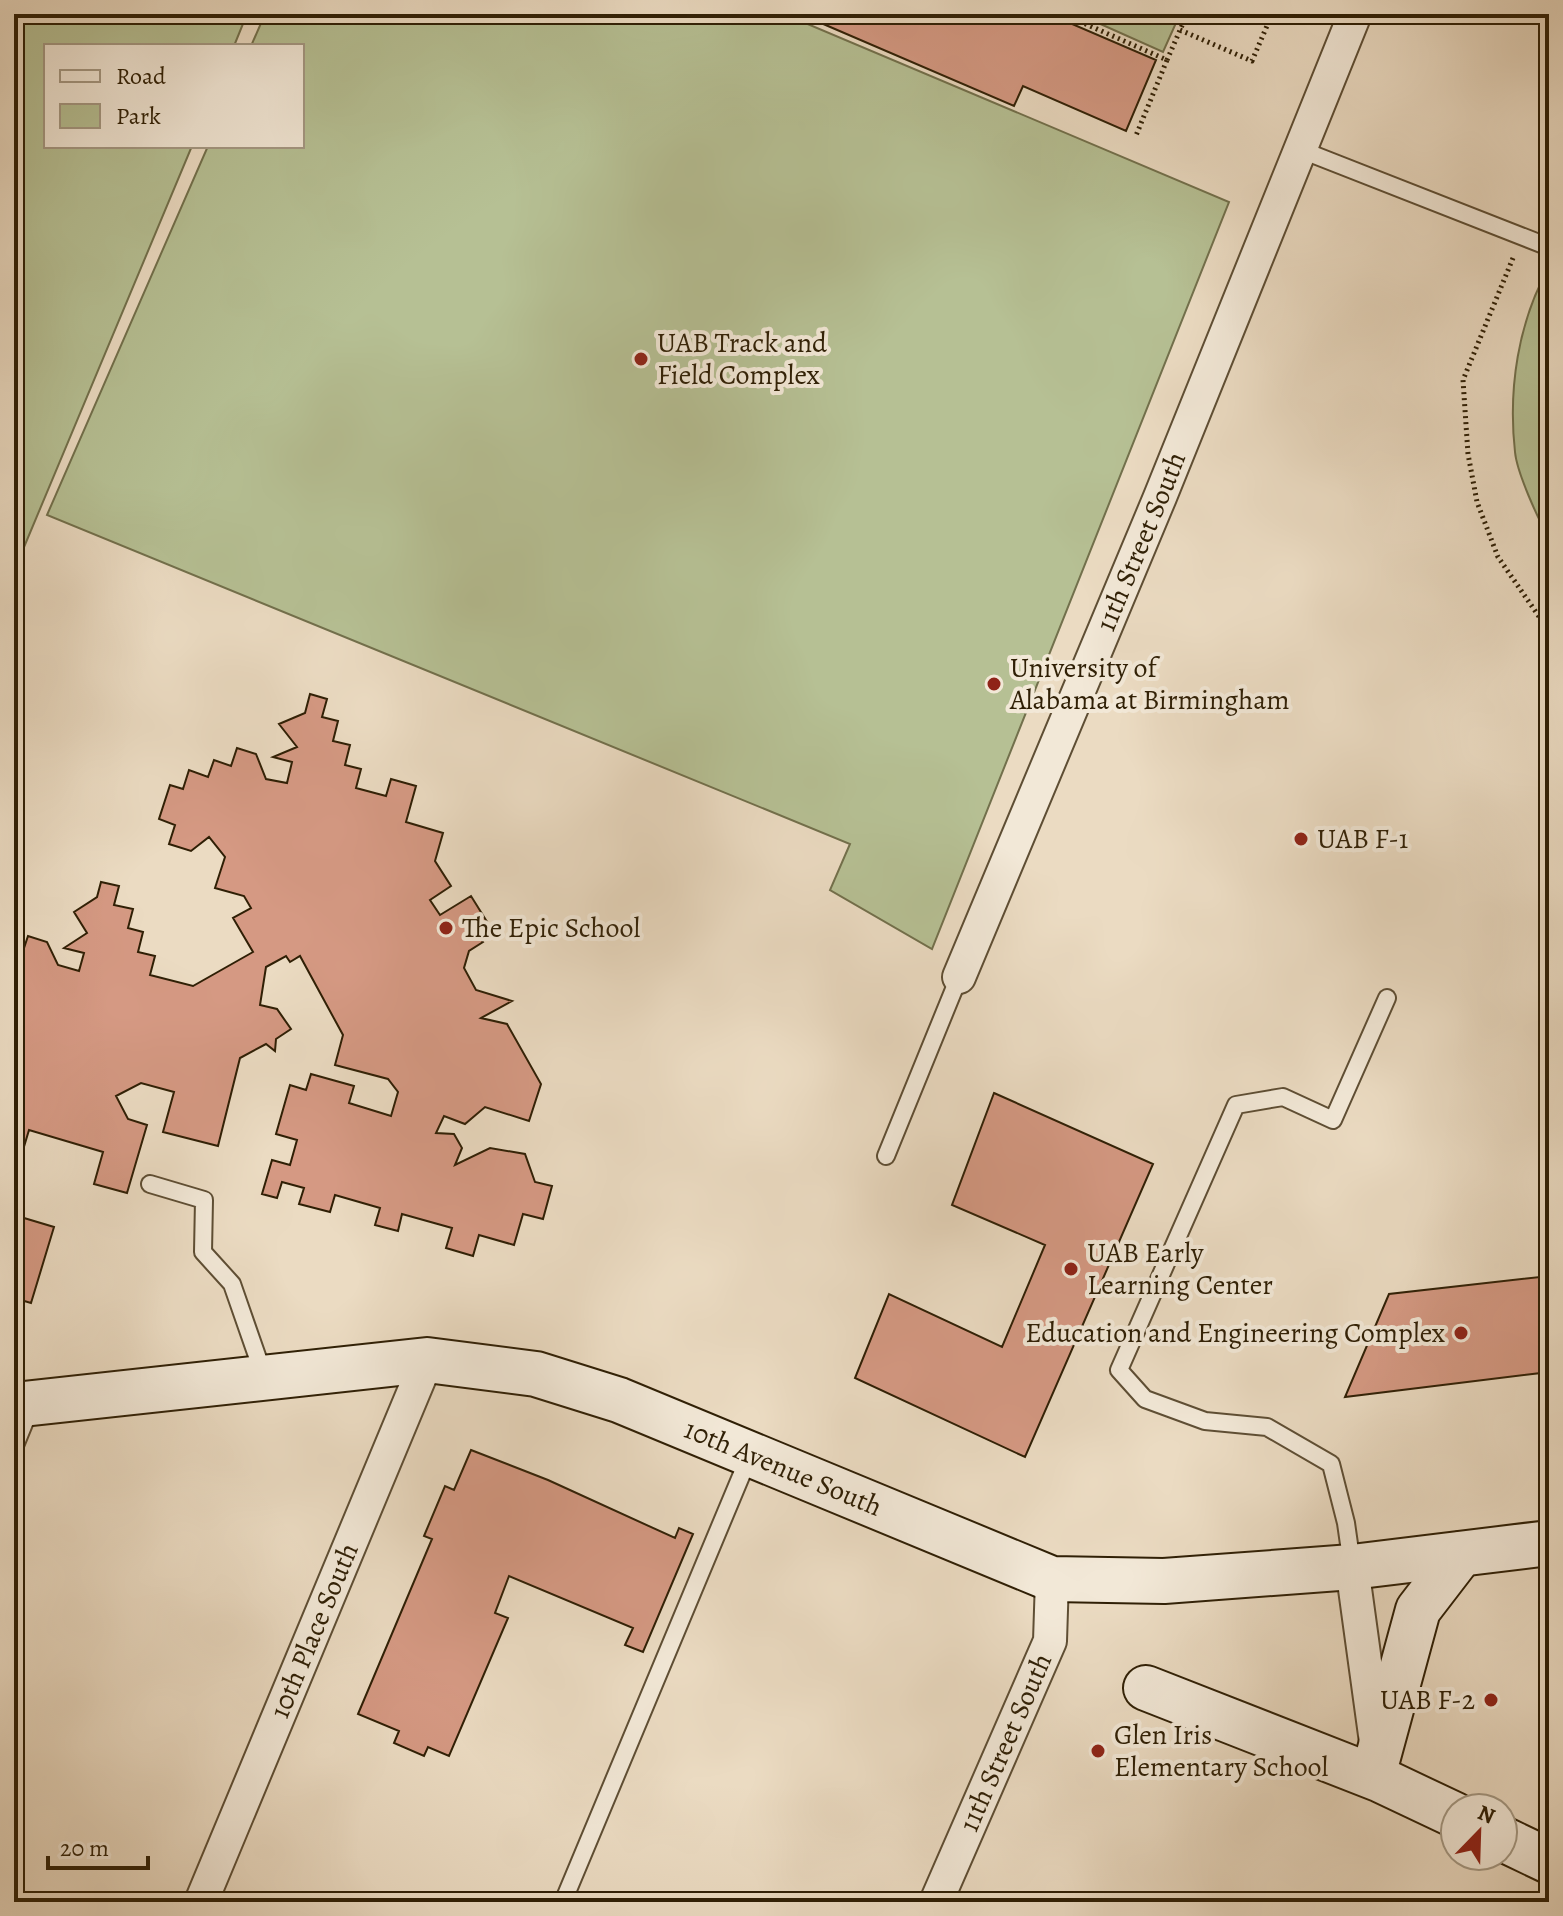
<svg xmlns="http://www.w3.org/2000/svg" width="1563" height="1916" viewBox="0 0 1563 1916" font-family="Alegreya,serif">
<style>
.green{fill:#b6c094;stroke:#72704c;stroke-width:2}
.building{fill:#d59983;stroke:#2f1f05;stroke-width:2}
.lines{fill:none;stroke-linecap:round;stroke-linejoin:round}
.lane-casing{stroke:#5e4e34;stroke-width:20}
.street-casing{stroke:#5e4e34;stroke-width:36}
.secondary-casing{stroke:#2f1f05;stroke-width:48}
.path{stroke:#2f1f05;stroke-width:5;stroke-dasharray:2 4;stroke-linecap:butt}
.lane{stroke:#f2e8d7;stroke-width:16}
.street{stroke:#f2e8d7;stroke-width:32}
.secondary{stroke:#f2e8d7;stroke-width:44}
.poi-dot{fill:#8f2418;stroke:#f2e8d7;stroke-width:3}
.labels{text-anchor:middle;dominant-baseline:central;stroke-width:8;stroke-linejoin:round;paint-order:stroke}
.poi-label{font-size:28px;fill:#2f1f05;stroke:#f2e8d7;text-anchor:start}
.street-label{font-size:28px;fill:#2f1f05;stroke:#f2e8d7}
</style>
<rect width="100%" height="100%" fill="#ebdbc2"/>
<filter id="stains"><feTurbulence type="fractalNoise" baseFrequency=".0025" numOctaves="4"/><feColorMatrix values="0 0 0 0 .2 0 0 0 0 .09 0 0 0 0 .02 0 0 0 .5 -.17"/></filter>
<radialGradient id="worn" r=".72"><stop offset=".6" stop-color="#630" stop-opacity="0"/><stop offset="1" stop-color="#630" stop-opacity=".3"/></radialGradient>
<path class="green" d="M 14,14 L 247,14 L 234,46 L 46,46 L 46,146 L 192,146 L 14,571 Z
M 265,14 L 784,14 L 1229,202 L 932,949 L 830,890 L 850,844 L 47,515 L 208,146 L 302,146 L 302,46 L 251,46 Z
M 1078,14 L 1180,14 L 1163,52 Z
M 1549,267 L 1549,538 C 1538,519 1517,473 1515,452 C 1508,389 1518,322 1549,267 Z"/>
<path class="building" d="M 800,14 L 1049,14 L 1156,60 L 1126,131 L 1023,86 L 1014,106 Z
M 310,694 L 327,699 L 322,717 L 338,721 L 333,741 L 350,745 L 345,765 L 361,769 L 356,788 L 386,796 L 391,779 L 416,786 L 406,822 L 443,833 L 435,861 L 451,886 L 430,900 L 440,915 L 471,896 L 489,925 L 477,933 L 483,942 L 469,951 L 464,968 L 476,990 L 512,1001 L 481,1018 L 507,1024 L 541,1084 L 529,1121 L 485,1107 L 465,1124 L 444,1116 L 436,1133 L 454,1134 L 462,1148 L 455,1165 L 490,1148 L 525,1154 L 535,1182 L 552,1186 L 543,1219 L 523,1214 L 514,1245 L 479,1235 L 473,1256 L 446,1248 L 452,1228 L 402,1214 L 398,1231 L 375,1225 L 380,1208 L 335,1195 L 330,1212 L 299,1204 L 304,1188 L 282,1182 L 277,1198 L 262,1194 L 272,1160 L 290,1165 L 297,1140 L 276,1134 L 290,1085 L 306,1090 L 311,1074 L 354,1086 L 349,1103 L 391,1116 L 398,1092 L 388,1079 L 335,1065 L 343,1035 L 300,956 L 290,962 L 286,956 L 266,967 L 260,1005 L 277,1009 L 291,1029 L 276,1039 L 275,1051 L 266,1044 L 240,1058 L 218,1146 L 163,1132 L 174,1092 L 141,1083 L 116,1096 L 128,1119 L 147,1125 L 127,1193 L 94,1184 L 103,1152 L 29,1130 L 20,1160 L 14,1159 L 14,1059 L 22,1054 L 14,1044 L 14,952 L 22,954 L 28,936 L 47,942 L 58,965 L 79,971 L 84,953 L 64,948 L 87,933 L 74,912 L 97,897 L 101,882 L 119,886 L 114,905 L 133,909 L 128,928 L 143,932 L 138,952 L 155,956 L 150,975 L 193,986 L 253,952 L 233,918 L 251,908 L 244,896 L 215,888 L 225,857 L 209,837 L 191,851 L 169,844 L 175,825 L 159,819 L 170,785 L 183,789 L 189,770 L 208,777 L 214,760 L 231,766 L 237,748 L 256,754 L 266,779 L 287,783 L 292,762 L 273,757 L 297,747 L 279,724 L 305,713 Z
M 994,1093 L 1153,1164 L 1025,1457 L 855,1378 L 889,1294 L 1002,1347 L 1045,1245 L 952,1205 Z
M 14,1215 L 54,1227 L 31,1303 L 14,1298 Z
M 1549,1276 L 1549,1372 L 1345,1397 L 1389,1294 Z
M 471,1450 L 548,1480 L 675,1538 L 679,1528 L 693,1534 L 643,1652 L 625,1645 L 633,1628 L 509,1576 L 495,1613 L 508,1618 L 449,1756 L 428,1747 L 424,1756 L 394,1743 L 399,1731 L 358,1714 L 432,1539 L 424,1536 L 445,1486 L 454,1490 Z"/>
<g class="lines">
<defs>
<path id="lane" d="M 1299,149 L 1549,247
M 886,1156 L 959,977
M 150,1184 L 204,1200 L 203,1252 L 232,1284 L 264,1376
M 14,1448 L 30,1409
M 1352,1565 L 1346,1523 L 1331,1464 L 1267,1427 L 1205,1421 L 1145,1399 L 1119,1370 L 1236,1105 L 1283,1097 L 1333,1120 L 1387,998
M 563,1902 L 749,1457"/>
<g id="street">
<path id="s1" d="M 959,977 L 1160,497 L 1355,14"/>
<path d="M 1352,1567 L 1376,1742"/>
<path id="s2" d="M 201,1902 L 427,1360"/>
<path id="s3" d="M 936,1902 L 1050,1641 L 1052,1579"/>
</g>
<g id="secondary">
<path id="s4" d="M 14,1405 L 427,1360 L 536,1374 L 619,1400 L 1052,1579 L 1164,1581 L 1352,1567 L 1549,1543"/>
<path d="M 1146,1688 L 1381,1780 L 1455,1815"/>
<path d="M 1378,1757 L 1418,1610 L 1461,1554"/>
<path d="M 1503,1839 L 1549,1861"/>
</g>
</defs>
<use href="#lane" class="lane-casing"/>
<use href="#street" class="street-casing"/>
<use href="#secondary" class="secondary-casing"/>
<path class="path" d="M 1063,14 L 1167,60 L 1135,138
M 1180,30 L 1252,61 L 1272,14
M 1167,60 L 1187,14
M 1513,258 L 1463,380 L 1468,454 L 1477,502 L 1498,557 L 1549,631"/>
<use href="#lane" class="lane"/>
<use href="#street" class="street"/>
<use href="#secondary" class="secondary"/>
</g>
<g class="poi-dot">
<circle cx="641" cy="359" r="8"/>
<circle cx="994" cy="684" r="8"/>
<circle cx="1301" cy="839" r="8"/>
<circle cx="446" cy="928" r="8"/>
<circle cx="1071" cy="1269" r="8"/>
<circle cx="1461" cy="1333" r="8"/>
<circle cx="1491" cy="1700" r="8"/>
<circle cx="1098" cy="1751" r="8"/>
</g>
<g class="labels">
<g class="poi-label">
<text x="657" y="343">UAB Track and<tspan x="657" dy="32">Field Complex</tspan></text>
<text x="1010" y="668">University of<tspan x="1010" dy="32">Alabama at Birmingham</tspan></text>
<text x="1317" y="839">UAB F-1</text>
<text x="462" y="928">The Epic School</text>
<text x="1087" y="1253">UAB Early<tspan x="1087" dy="32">Learning Center</tspan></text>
<text x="1445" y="1333" text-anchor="end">Education and Engineering Complex</text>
<text x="1475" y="1700" text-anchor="end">UAB F-2</text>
<text x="1114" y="1735">Glen Iris<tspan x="1114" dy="32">Elementary School</tspan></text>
</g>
<g class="street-label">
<text stroke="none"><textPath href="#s1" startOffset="472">11th Street South</textPath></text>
<text stroke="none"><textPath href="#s4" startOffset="790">10th Avenue South</textPath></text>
<text stroke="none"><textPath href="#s2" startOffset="294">10th Place South</textPath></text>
<text stroke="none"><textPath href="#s3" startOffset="174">11th Street South</textPath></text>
</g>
</g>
<rect width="1563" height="1916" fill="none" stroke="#ebdbc2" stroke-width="48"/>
<rect x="16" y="16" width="1531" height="1884" fill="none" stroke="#2f1f05" stroke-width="4"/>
<rect x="24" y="24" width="1515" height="1868" fill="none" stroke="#2f1f05" stroke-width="2"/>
<rect x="44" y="44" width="260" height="104" fill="#f2e8d7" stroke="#a49883" stroke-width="2"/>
<rect x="60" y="70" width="40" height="12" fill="#f2e8d7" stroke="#a49883" stroke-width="2"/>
<text x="116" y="84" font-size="24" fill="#2f1f05">Road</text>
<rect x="60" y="104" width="40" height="24" fill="#b6c094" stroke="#a49883" stroke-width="2"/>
<text x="116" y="124" font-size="24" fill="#2f1f05">Park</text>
<g transform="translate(1479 1832) rotate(23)"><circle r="38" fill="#f2e8d7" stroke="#a49883" stroke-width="2"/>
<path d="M0-6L14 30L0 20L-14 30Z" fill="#8f2418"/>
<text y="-12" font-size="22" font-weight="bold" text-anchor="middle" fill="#2f1f05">N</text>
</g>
<path d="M48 1856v12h100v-12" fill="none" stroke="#2f1f05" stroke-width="4"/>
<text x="60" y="1856" font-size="24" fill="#2f1f05" stroke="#f2e8d7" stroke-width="6" paint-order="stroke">20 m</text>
<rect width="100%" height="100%" filter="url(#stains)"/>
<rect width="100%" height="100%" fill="url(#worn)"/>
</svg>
